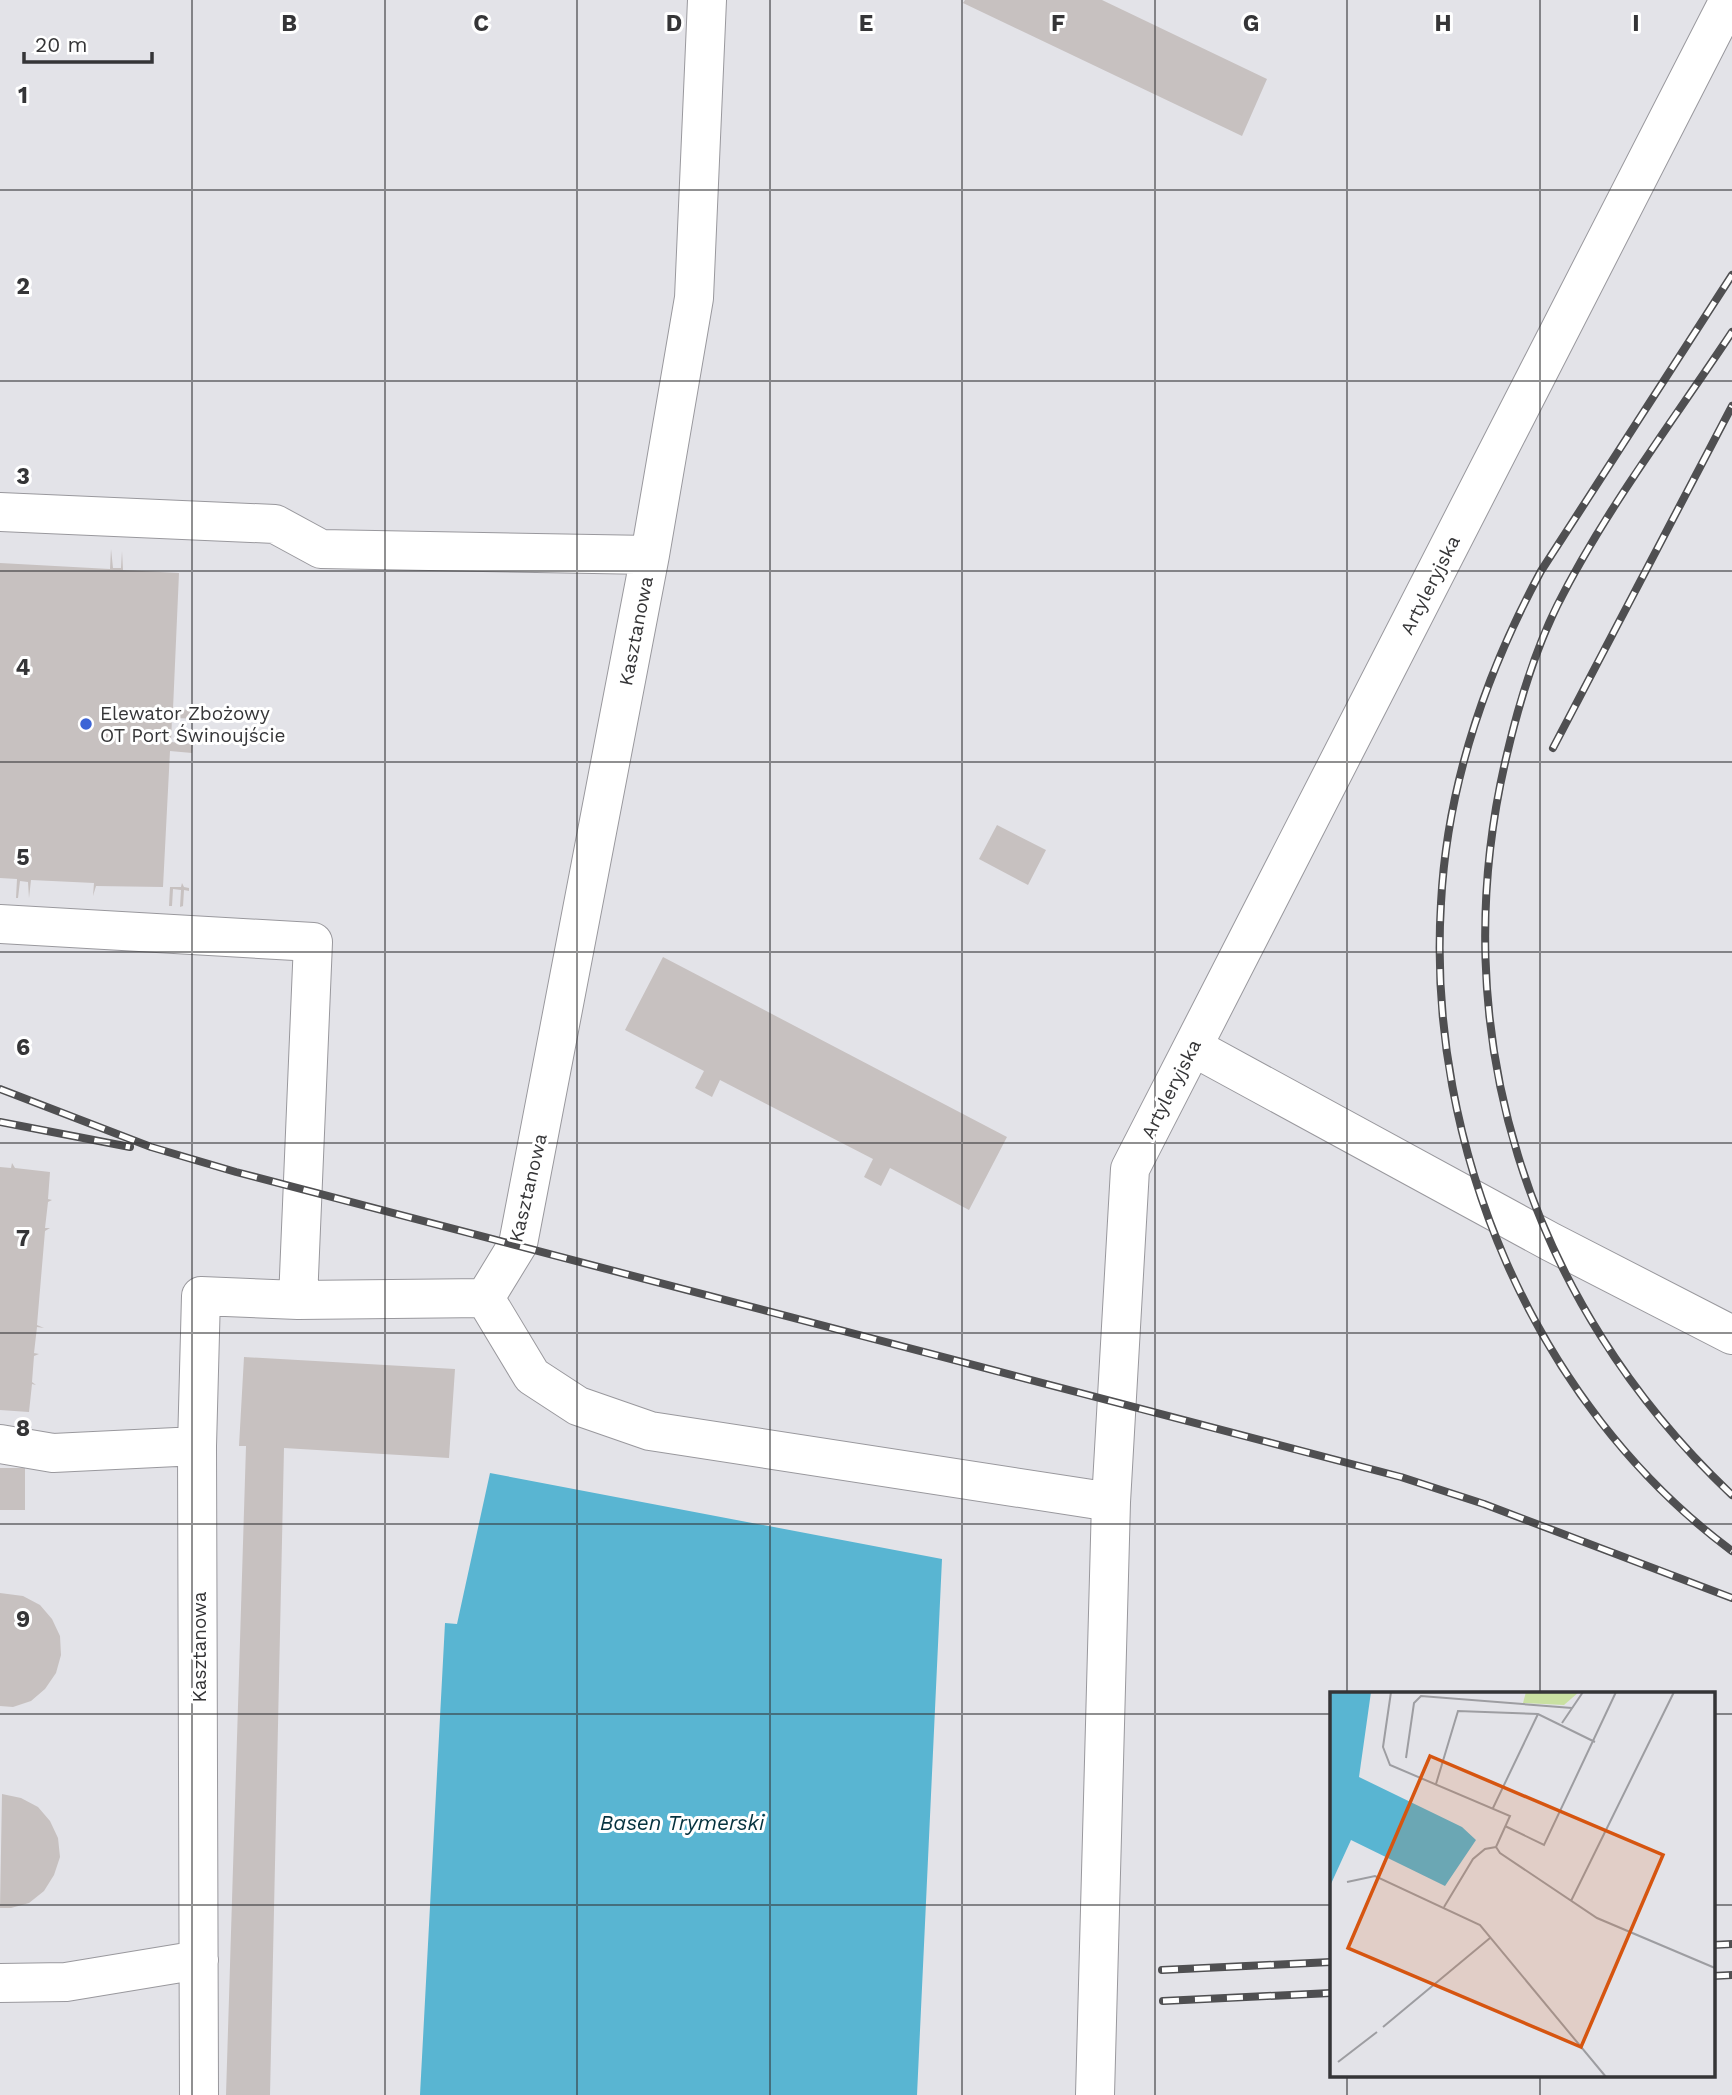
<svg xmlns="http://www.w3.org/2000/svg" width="1732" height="2095" viewBox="0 0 1732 2095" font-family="'Work Sans',sans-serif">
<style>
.water{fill:#59b5d2}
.building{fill:#c7c1c0}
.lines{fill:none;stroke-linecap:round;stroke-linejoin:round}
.minor-casing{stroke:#99989d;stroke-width:40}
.minor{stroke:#fff;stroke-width:38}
.rail-casing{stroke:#4f4f51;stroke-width:8}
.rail{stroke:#fff;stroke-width:5;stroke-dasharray:16;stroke-linecap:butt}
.grid{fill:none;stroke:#353537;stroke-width:2;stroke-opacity:0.55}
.poi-dot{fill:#3c64d6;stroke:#fff;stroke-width:2.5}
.labels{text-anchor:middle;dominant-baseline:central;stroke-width:6;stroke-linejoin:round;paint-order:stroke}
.street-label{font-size:19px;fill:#353537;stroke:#fff}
.poi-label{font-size:19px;fill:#353537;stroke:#fff;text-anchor:start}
.water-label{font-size:21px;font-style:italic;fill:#05323f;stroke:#fff}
.inset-road{fill:none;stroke:#9d9da1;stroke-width:2}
.view{fill:#d65510;fill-opacity:0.15;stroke:#d65510;stroke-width:3.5}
.inset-edge{fill:none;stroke:#353537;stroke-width:3.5}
.grid-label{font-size:23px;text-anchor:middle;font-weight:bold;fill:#353537;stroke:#fff;stroke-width:6;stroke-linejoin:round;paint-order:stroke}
</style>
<rect width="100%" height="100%" fill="#e3e3e8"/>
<path class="water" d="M 490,1473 L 942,1559 L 917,2095 L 420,2095 L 445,1623 L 457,1624 Z"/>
<path class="building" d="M 965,0 L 1102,0 L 1267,79 L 1242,136 L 963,3 Z
M 111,549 L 113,568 L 121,568 L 122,551 L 123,570 L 179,573 L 173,709 L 195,710 L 194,716 L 205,717 L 205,719 L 172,718 L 171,742 L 193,744 L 192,753 L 170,751 L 163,887 L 96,886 L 93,896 L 94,883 L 31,880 L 29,898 L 28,882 L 20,881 L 18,898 L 16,898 L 17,879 L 0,878 L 0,563 L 110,569 Z
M 997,825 L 1046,850 L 1028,885 L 979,859 Z
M 182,883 L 184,887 L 189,888 L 189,891 L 184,890 L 183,906 L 180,907 L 181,890 L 173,889 L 172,906 L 169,906 L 170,887 L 181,887 Z
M 663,957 L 1007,1137 L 969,1210 L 890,1168 L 881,1186 L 864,1177 L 873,1159 L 720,1080 L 712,1097 L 695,1088 L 704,1071 L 625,1030 Z
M 12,1163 L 15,1168 L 50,1172 L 48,1199 L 52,1200 L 48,1202 L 45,1228 L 50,1228 L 45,1231 L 37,1325 L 44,1328 L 37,1327 L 34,1353 L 39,1354 L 34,1356 L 32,1382 L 36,1385 L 32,1384 L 29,1412 L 0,1410 L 0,1167 L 11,1168 Z
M 244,1357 L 455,1369 L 449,1458 L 284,1448 L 270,2095 L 226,2095 L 246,1446 L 239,1446 Z
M 0,1468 L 25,1468 L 25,1510 L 0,1510 Z
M 0,1593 L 23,1596 L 40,1605 L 52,1619 L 60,1636 L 61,1655 L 56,1673 L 45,1689 L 31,1701 L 13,1707 L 0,1706 Z
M 2,1794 L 21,1798 L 38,1807 L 50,1821 L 58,1838 L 60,1857 L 54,1875 L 44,1891 L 29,1903 L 11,1908 L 0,1908 Z"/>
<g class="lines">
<defs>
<path id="minor" d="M 0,512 L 275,524 L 321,549 L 650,555
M 0,924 L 313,942 L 298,1300
M 1193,1047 L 1551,1242 L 1732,1335
M 485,1298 L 532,1376 L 578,1406 L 650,1431 L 1111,1502
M 0,1444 L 53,1453 L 197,1446
M 0,1983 L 66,1982 L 199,1960
M 199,2095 L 197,1446 L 201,1296 L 298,1300 L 485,1298 L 518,1244 L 650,555 L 694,298 L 707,0
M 1095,2095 L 1111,1502 L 1130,1169 L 1729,0"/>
</defs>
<use href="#minor" class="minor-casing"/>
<use href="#minor" class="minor"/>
<defs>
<path id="rail" d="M 1732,275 L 1541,571 C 1486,673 1447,786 1441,903 C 1426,1146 1534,1404 1732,1551
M 1732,332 C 1673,421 1605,510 1557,606 C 1534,653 1519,703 1507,754 C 1441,1029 1527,1302 1732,1495
M 1553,748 L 1732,406
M 0,1089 L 151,1147 L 236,1172 L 1401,1477 L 1484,1504 L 1732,1598
M 0,1122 L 130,1147
M 1713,1945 L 1732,1944
M 1162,1970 L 1331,1962
M 1713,1976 L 1732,1975
M 1163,2001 L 1331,1993"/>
</defs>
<use href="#rail" class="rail-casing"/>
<use href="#rail" class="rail"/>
</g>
<path class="grid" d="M 192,0 L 192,2095M 385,0 L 385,2095M 577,0 L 577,2095M 770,0 L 770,2095M 962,0 L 962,2095M 1155,0 L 1155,2095M 1347,0 L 1347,1694M 1540,0 L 1540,1694M 0,190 L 1732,190M 0,381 L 1732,381M 0,571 L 1732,571M 0,762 L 1732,762M 0,952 L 1732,952M 0,1143 L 1732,1143M 0,1333 L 1732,1333M 0,1524 L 1732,1524M 0,1714 L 1331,1714M 1713,1714 L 1732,1714M 0,1905 L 1331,1905M 1713,1905 L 1732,1905M 1347,2076 L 1347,2095M 1540,2076 L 1540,2095"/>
<circle class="poi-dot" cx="86" cy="724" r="7"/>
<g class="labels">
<g class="street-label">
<text transform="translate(1430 585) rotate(-63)">Artyleryjska</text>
<text transform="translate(636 631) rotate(-79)">Kasztanowa</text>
<text transform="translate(1171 1089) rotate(-63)">Artyleryjska</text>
<text transform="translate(528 1188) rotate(-77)">Kasztanowa</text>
<text transform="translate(199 1647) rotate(-90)">Kasztanowa</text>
</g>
<g class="poi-label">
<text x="100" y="713">Elewator Zbożowy<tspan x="100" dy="22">OT Port Świnoujście</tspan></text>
</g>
<g class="water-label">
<text x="682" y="1822">Basen Trymerski</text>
</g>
</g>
<g transform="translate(1330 1692)">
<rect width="385" height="385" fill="#e3e3e8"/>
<path d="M 196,0 L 249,0 L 234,13 L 193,11 Z" fill="#c9e0a1"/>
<path d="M 0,0 L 41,0 L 29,85 L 132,135 L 146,148 L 115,194 L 21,148 L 0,194 Z" fill="#59b5d2"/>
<path class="inset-road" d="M 61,0 L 53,55 L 60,73 L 180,124 L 166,155 L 170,161 L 267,226 L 385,276M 232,31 L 253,0M 76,66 L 84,11 L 91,4 L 242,16M 106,92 L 128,19 L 208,22 L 265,50M 163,116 L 208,22M 175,134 L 214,153 L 286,0M 17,190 L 45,184 L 150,233 L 276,385M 241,209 L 344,0M 114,215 L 143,167 L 155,157 L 166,155M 53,335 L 160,246M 8,370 L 47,340"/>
<path class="view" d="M 100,64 L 333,163 L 251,355 L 18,256 Z"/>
<rect width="385" height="385" class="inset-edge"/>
</g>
<g class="grid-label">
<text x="289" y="31">B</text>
<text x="481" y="31">C</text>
<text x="674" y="31">D</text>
<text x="866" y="31">E</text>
<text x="1058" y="31">F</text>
<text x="1251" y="31">G</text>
<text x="1443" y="31">H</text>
<text x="1636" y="31">I</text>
<text x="23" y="103">1</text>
<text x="23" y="294">2</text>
<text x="23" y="484">3</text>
<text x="23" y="675">4</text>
<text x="23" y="865">5</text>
<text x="23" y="1055">6</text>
<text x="23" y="1246">7</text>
<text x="23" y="1436">8</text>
<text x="23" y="1627">9</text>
</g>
<path d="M24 52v10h128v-10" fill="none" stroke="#353537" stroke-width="3.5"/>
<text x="35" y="52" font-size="21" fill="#353537" stroke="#ffffff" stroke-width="5" paint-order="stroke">20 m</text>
</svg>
